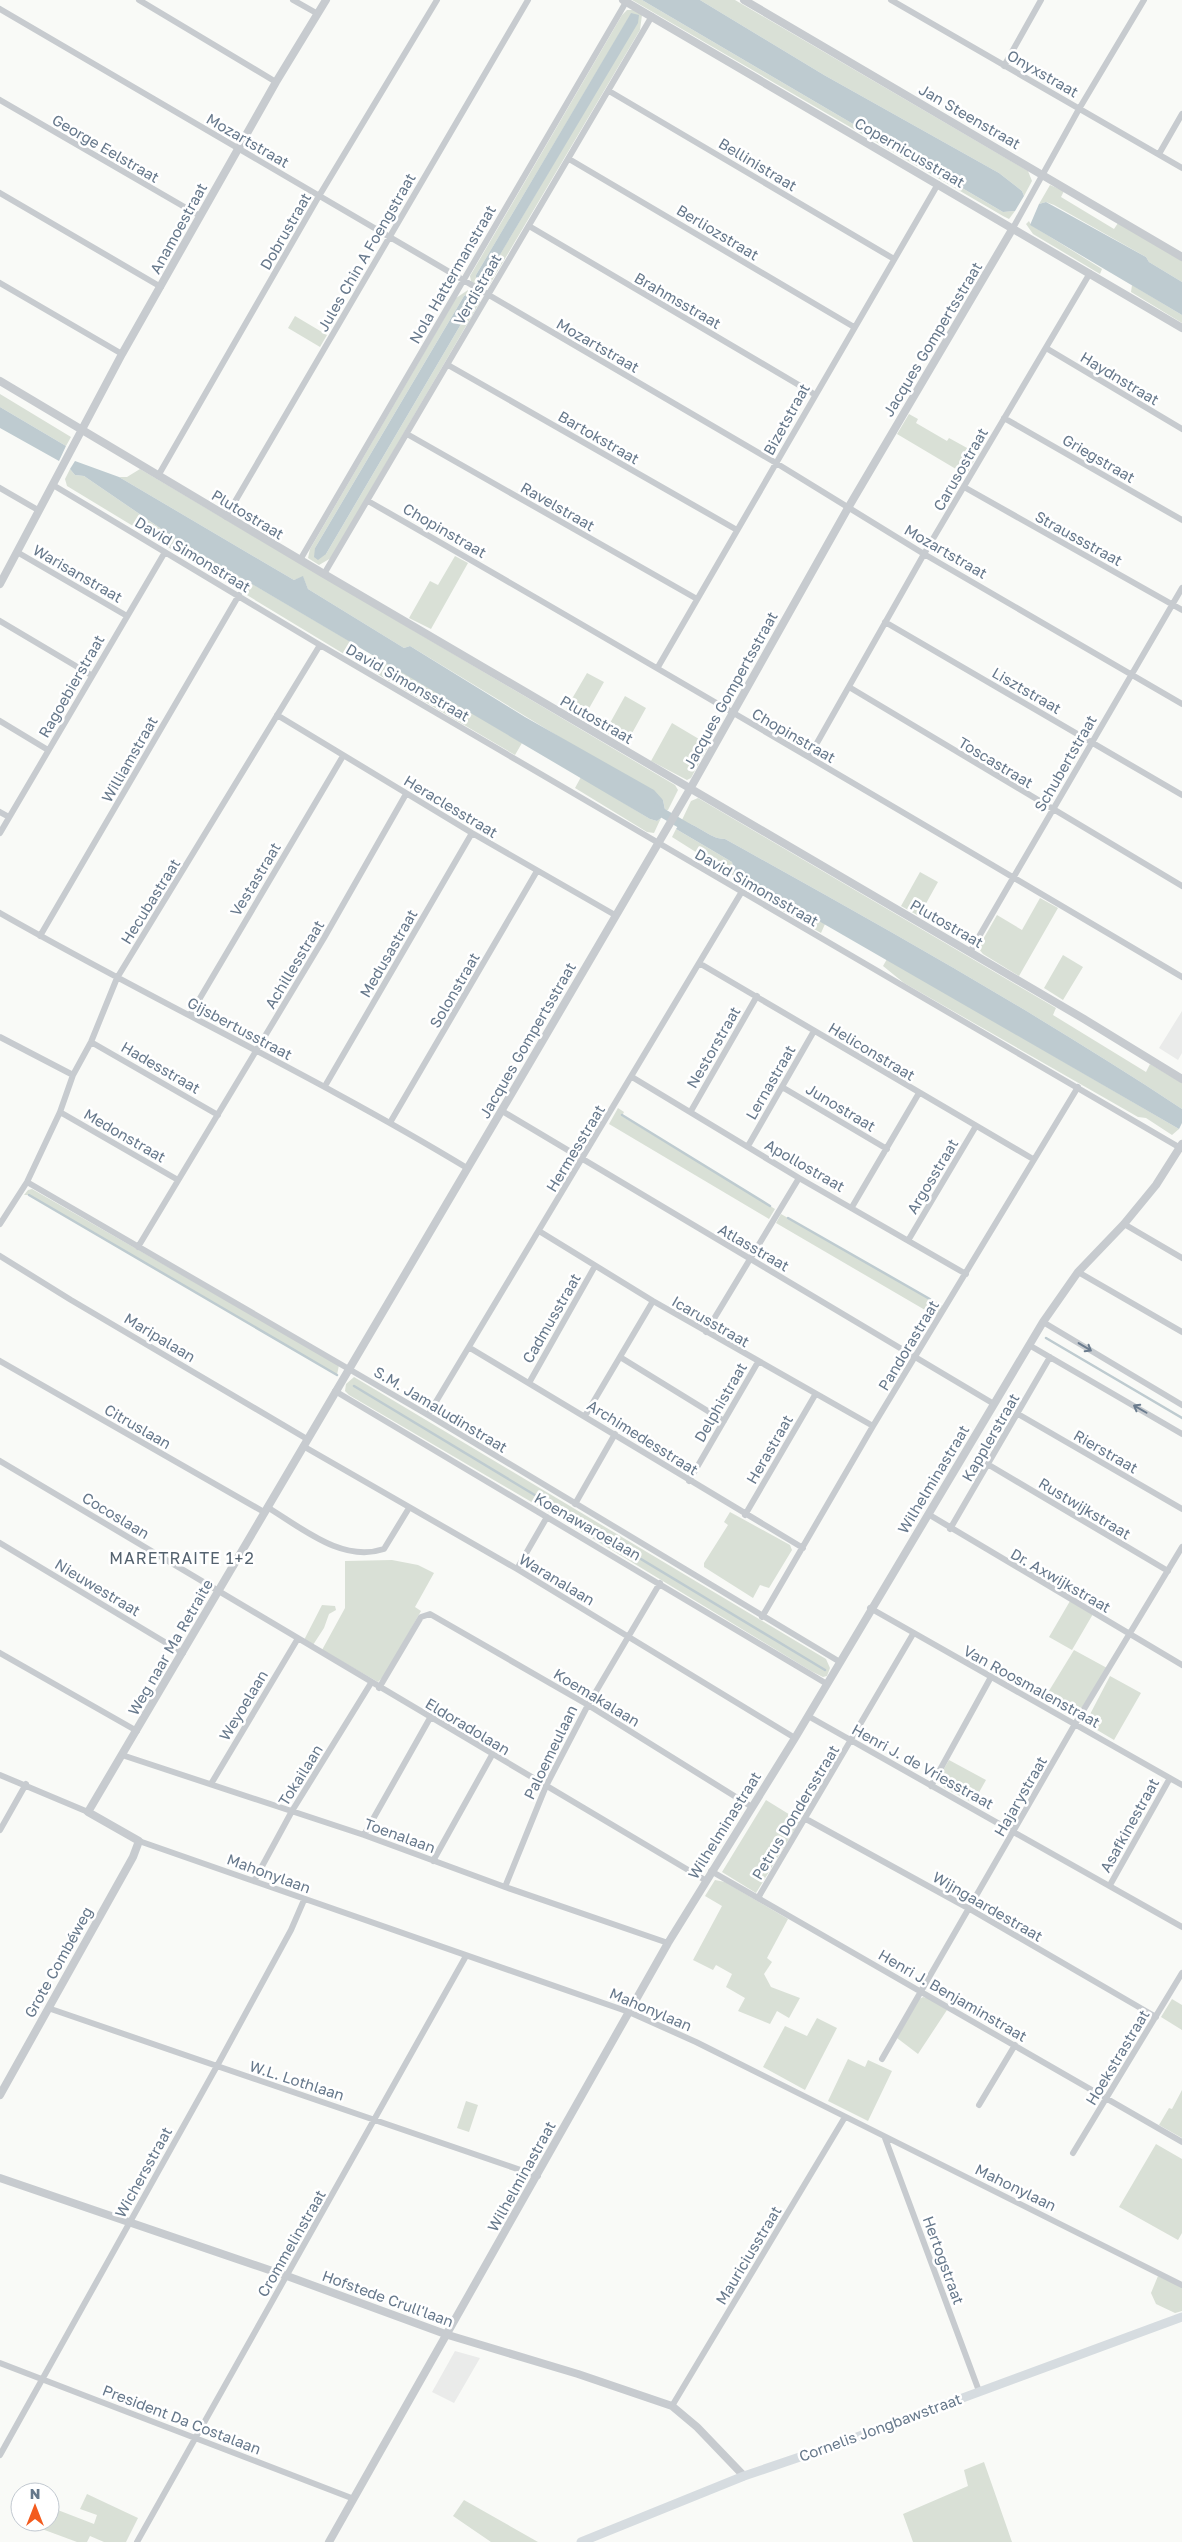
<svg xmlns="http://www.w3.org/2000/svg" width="1182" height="2542" viewBox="0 0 1182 2542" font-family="'Golos Text',sans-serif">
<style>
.built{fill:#eaebea}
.green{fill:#d9e0d6;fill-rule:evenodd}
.water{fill:#becbd0}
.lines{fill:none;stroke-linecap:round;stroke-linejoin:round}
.stream{stroke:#becbd0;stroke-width:2.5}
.canal{stroke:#becbd0;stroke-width:9}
.minor{stroke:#c7cbcf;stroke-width:6}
.tertiary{stroke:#c7cbcf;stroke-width:8}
.secondary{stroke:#d6dce0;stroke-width:9}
.oneway{stroke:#6b7c8e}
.labels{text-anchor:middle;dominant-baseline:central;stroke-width:5;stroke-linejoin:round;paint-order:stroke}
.street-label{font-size:15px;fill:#66788b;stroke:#fff}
.neighbourhood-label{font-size:16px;letter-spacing:1px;fill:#54626f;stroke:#fff}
</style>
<rect width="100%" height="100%" fill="#f9faf7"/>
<path class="built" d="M 1182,1011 L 1182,1053 L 1178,1060 L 1159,1048 Z
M 455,2351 L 480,2358 L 454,2403 L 432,2392 Z"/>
<path class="green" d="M 632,0 L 642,0 L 1003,212 L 1015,211 L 1009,219 L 1003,216 Z
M 700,0 L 735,0 L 1028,171 L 1032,181 L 1024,196 L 1022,191 L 999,173 L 824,75 Z
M 627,10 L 634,10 L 642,15 L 640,30 L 490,284 L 480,288 L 471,282 L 470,276 L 622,15 ZM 631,14 L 600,85 L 485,280 L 476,280 L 476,275 Z
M 1050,185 L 1064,191 L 1061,197 L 1114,229 L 1118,223 L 1182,261 L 1182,282 L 1149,262 L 1146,257 L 1054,205 L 1046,202 L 1039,204 Z
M 1029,221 L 1031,225 L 1102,269 L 1100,274 L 1033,234 L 1026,224 Z
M 1132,285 L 1182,315 L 1182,323 L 1131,292 Z
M 468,290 L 479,296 L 480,302 L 331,558 L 319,565 L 308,558 L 310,549 L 456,298 ZM 470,293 L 474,296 L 474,302 L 326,554 L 315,548 L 464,296 Z
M 295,316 L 327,335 L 320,347 L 288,328 Z
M 0,394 L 71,437 L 66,446 L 0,407 Z
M 909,414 L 918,419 L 916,423 L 947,441 L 949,438 L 978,454 L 966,475 L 897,434 Z
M 70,469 L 75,475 L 84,476 L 179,541 L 356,645 L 349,657 L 67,486 L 65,479 Z
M 140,469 L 675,785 L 678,790 L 668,810 L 665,810 L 663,800 L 410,646 L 404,648 L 308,589 L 303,577 L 294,580 L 119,477 L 127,477 Z
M 455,556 L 468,563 L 431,629 L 409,618 L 430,581 L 438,585 Z
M 382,659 L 522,743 L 515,755 L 374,672 Z
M 587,673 L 604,682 L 583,719 L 566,709 Z
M 625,696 L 646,708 L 626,744 L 605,732 Z
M 672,723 L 709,745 L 691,778 L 687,780 L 651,761 Z
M 581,777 L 650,819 L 657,821 L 661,818 L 654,833 L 647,832 L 575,788 Z
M 698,798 L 1056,1008 L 1053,1015 L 1146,1072 L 1150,1064 L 1182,1083 L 1182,1109 C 1034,1011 880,925 725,839 C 708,839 697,822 681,822 L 691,801 Z
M 676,829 L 732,862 L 734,872 L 825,924 L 821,933 L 738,885 L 737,878 L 672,837 Z
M 920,872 L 938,882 L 919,916 L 901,906 Z
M 1040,898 L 1058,908 L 1019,976 L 983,954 L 978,948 L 997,915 L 1022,930 Z
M 1063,955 L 1083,967 L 1063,1000 L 1044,988 Z
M 887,959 L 1179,1129 L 1172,1135 L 1146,1118 L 1138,1117 L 904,983 L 883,966 Z
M 618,1108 L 624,1112 L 622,1116 L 775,1209 L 769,1219 L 609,1124 Z
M 32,1189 L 339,1365 L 337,1375 L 29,1195 L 24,1195 L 28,1190 Z
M 781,1214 L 943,1306 L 937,1317 L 776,1223 Z
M 354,1377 L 826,1659 L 830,1668 L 827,1676 L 823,1677 L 811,1671 L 569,1524 L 349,1395 L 345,1391 L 346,1384 Z
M 730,1512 L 790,1545 L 792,1550 L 769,1588 L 760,1585 L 753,1598 L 704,1567 L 704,1563 L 728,1525 L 724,1522 Z
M 392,1560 L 418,1565 L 434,1573 L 415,1607 L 421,1611 L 385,1675 L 378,1682 L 322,1650 L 345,1608 L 345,1561 Z
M 1070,1601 L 1093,1614 L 1072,1650 L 1049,1637 Z
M 322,1605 L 335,1606 L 336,1610 L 329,1614 L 324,1628 L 313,1645 L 304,1640 Z
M 1074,1650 L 1107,1668 L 1077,1715 L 1073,1715 L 1044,1699 Z
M 1110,1676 L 1141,1693 L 1114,1740 L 1092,1727 L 1087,1720 Z
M 949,1760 L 986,1780 L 973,1803 L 945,1788 L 939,1782 L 939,1777 Z
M 766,1800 L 800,1821 L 756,1893 L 722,1872 Z
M 715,1880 L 725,1882 L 788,1919 L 767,1958 L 772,1962 L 764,1974 L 771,1987 L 800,1998 L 789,2018 L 777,2011 L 770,2024 L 738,2011 L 745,1998 L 726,1987 L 732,1974 L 716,1965 L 713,1970 L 693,1960 L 722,1906 L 705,1896 Z
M 923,1997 L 930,1999 L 947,2010 L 918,2054 L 897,2038 L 919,1999 Z
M 1172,1999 L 1182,2005 L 1182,2030 L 1161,2017 Z
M 817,2018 L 837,2028 L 805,2090 L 763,2067 L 785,2026 L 807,2036 Z
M 848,2059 L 865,2067 L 868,2060 L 892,2071 L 868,2121 L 828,2101 Z
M 1182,2090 L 1182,2138 L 1159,2125 L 1169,2108 L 1172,2109 Z
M 466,2101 L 478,2105 L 469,2132 L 457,2128 Z
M 1156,2144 L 1182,2159 L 1182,2233 L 1178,2240 L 1119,2207 Z
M 1158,2276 L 1182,2287 L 1182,2311 L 1175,2313 L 1156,2304 L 1151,2293 Z
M 984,2462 L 1012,2542 L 913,2542 L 903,2514 L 968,2486 L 964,2470 Z
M 87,2494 L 138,2518 L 126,2542 L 104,2542 L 90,2536 L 87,2542 L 77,2542 L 23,2522 L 50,2522 L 50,2507 L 94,2524 L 97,2515 L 80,2509 Z
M 464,2500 L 538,2542 L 491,2542 L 453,2516 Z"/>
<path class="water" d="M 642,0 L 700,0 L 824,75 L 999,173 L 1022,191 L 1024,196 L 1015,211 L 1003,212 Z
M 631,13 L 639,15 L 638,23 L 485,280 L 480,283 L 476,280 L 476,275 Z
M 1046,202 L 1146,257 L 1149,262 L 1182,282 L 1182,315 L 1030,225 L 1039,204 Z
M 470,293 L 474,296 L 474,302 L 326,554 L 318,560 L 314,557 L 315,548 L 464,296 Z
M 0,407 L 66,446 L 59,461 L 0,428 Z
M 75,461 L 119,477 L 294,580 L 303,576 L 308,589 L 404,648 L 410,646 L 525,717 L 654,790 L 663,800 L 665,810 L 661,818 L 657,821 L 650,819 L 179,541 L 84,476 L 75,475 L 70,469 Z
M 681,822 C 697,822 708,839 725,839 C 880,925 1034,1011 1182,1109 L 1182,1123 L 1179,1129 L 734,872 L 732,862 L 676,829 Z"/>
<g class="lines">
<path class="stream" d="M 622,1115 L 770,1206
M 29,1195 L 337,1375
M 788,1218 L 935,1302
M 1046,1338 L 1182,1418
M 354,1386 L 825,1670"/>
<path class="canal" d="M 654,808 L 688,828"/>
<path class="minor" d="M 139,0 L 276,82
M 293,0 L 318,14
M 891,0 L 1182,168
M 0,9 L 776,463 L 924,554 L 1182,704
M 1004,66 L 1041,0
M 609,91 L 894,259
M 0,100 L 200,216
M 1159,154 L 1182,114
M 569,159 L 854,327
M 0,193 L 161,287
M 529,226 L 814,394
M 1013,228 L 1079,109 L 1144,0
M 0,283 L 122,354
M 1046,348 L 1182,429
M 448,365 L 737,530
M 1004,418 L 1182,520
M 407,434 L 697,599
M 158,476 L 319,196 L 437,0
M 53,485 L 320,645 L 1182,1149
M 964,487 L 1182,610
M 0,488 L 38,510
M 368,501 C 641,657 911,817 1182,977
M 226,517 L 528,0
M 17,552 L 127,616
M 300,560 L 626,2
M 324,574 L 652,16
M 0,621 L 91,675
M 885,622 L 1182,795
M 658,667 L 938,184
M 849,687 L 1182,886
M 277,715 L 472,833 L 615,915
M 0,721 L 48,750
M 809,757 L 924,554 L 1090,273
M 0,812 L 9,817
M 0,833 L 165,552
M 0,913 C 154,1001 315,1076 467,1168
M 40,936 L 239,595
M 970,952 L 1182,588
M 699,963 L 1033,1159
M 190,1015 L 343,756
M 0,1037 L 73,1075
M 91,1042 L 218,1115
M 632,1077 L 799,1178 L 966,1274
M 325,1086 L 472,833
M 782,1087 L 887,1149
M 502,1111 L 994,1404
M 691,1111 L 757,996
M 60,1112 L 178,1180
M 391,1121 L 537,871
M 748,1146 L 814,1031
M 27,1182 L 428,1415 L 840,1662
M 852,1207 L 919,1093
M 0,1224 L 27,1182 L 60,1112 L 73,1075 L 91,1042 L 117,978 L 320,645
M 1124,1224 L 1182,1258
M 539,1231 L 653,1301 L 873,1426
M 909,1239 L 976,1126
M 138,1247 L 324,938 L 406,794
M 0,1256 L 71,1300 L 307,1439
M 1078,1272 L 1182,1332
M 1043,1322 L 1182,1405
M 706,1332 L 799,1178
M 1029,1345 L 1182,1434
M 470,1348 L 803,1548
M 620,1357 L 724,1421
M 0,1361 L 264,1512
M 529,1383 L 595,1266
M 335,1391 L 827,1684
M 1018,1414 L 1182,1509
M 428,1415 L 741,893
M 585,1416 L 653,1301
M 303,1446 L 517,1569 L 795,1738
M 0,1461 L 705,1880
M 989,1465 L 1168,1571
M 689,1481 L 758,1362
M 575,1504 L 615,1434
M 267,1507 C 302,1528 342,1563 384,1549 L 409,1508
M 928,1514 L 1182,1665
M 745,1515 L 815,1395
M 950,1529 L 1050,1357
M 0,1543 L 183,1653
M 517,1569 L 547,1517
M 870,1608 L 1182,1785
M 762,1617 L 873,1426 L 1078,1087
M 0,1653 L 137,1731
M 379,1688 L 421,1617 L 430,1614 L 588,1705 L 752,1807
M 808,1716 L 1182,1927
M 122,1755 L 364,1835 L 505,1887 L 668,1943
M 0,1775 L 88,1812
M 211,1784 L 297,1640
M 931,1786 L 991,1677
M 806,1819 L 968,1908 L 1156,2017
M 0,1830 L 26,1784
M 364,1835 L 430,1718
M 139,1841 L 629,2012 L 696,2042 L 1182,2285
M 433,1861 L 492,1755
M 711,1871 L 1182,2142
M 254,1881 L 292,1811 L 371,1683
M 1110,1885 L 1170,1778
M 505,1887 L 546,1786 L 588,1705 L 660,1583
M 758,1898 L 913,1634
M 48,2008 L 538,2176
M 882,2059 L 1075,1724 L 1182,1547
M 979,2105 L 1015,2045
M 885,2138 L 979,2391
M 1073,2153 L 1182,1973
M 0,2363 L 354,2499
M 672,2406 L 845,2117
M 0,2455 L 217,2066 L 291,1930 L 304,1900
M 137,2542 L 466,1956"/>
<path class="tertiary" d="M 623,0 L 1182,328
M 744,0 L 1182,257
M 0,381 L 324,574 L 1084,1019 L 1182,1079
M 0,584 L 122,354 L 276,82 L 326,0
M 0,2095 L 133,1857 L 139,1841 L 88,1812 L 529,1064 L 690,789 L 848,508 L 1013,228
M 0,2178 L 287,2276 L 448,2335 L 578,2374 L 672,2406 L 697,2427 L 744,2476
M 329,2542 L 668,1943 L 795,1738 L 1043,1322 L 1078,1272 L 1124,1224 L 1156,1185 L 1182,1144"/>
<path class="secondary" d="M 581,2542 L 744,2476 L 838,2444 L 1182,2317"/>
</g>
<defs><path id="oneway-shaft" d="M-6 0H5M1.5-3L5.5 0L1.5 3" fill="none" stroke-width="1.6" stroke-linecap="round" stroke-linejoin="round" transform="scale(1.25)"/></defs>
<g class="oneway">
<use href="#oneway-shaft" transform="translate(1085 1347) rotate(31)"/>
<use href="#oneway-shaft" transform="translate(1140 1409) rotate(-150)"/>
</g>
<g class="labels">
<g class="street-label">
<text transform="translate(1043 73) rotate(30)">Onyxstraat</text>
<text transform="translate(970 116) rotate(30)">Jan Steenstraat</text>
<text transform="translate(248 140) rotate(30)">Mozartstraat</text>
<text transform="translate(106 148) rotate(30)">George Eelstraat</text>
<text transform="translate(910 152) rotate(30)">Copernicusstraat</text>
<text transform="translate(758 164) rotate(31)">Bellinistraat</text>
<text transform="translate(178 228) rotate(-61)">Anamoestraat</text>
<text transform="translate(285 231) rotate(-60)">Dobrustraat</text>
<text transform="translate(718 232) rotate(31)">Berliozstraat</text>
<text transform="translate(366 252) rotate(-60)">Jules Chin A Foengstraat</text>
<text transform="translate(452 274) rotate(-60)">Nola Hattermanstraat</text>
<text transform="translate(477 289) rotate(-60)">Verdistraat</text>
<text transform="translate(678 300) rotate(30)">Brahmsstraat</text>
<text transform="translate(932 339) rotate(-59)">Jacques Gompertsstraat</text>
<text transform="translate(598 345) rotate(30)">Mozartstraat</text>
<text transform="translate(1120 378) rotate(31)">Haydnstraat</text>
<text transform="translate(786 419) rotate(-61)">Bizetstraat</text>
<text transform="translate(599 437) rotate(30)">Bartokstraat</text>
<text transform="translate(1099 458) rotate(30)">Griegstraat</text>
<text transform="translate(960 469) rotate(-60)">Carusostraat</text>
<text transform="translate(558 506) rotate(30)">Ravelstraat</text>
<text transform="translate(248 514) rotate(31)">Plutostraat</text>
<text transform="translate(445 530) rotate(30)">Chopinstraat</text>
<text transform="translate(1079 538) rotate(29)">Straussstraat</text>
<text transform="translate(946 551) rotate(30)">Mozartstraat</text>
<text transform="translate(193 554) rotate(31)">David Simonstraat</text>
<text transform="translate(78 573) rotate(30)">Warisanstraat</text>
<text transform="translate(408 682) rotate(30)">David Simonsstraat</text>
<text transform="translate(71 686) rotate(-60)">Ragoebierstraat</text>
<text transform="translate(730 690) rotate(-61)">Jacques Gompertsstraat</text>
<text transform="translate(1027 690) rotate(30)">Lisztstraat</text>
<text transform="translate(597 719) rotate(30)">Plutostraat</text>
<text transform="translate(794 735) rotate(30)">Chopinstraat</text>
<text transform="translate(129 759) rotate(-60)">Williamstraat</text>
<text transform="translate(996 762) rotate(31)">Toscastraat</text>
<text transform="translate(1065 763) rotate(-60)">Schubertstraat</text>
<text transform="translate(451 806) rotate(31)">Heraclesstraat</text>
<text transform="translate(255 879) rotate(-59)">Vestastraat</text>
<text transform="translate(757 887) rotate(30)">David Simonsstraat</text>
<text transform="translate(150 901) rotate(-58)">Hecubastraat</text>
<text transform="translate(947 923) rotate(30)">Plutostraat</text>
<text transform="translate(388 953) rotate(-60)">Medusastraat</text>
<text transform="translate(294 964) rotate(-59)">Achillesstraat</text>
<text transform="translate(454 990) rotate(-60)">Solonstraat</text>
<text transform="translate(240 1028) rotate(28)">Gijsbertusstraat</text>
<text transform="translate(527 1040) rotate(-60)">Jacques Gompertsstraat</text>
<text transform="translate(713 1047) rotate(-60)">Nestorstraat</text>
<text transform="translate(872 1051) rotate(31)">Heliconstraat</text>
<text transform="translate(161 1067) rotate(30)">Hadesstraat</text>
<text transform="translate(770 1082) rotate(-60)">Lernastraat</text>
<text transform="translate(841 1107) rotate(31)">Junostraat</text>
<text transform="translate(125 1135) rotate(30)">Medonstraat</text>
<text transform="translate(575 1148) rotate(-59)">Hermesstraat</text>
<text transform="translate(805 1165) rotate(30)">Apollostraat</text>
<text transform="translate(932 1176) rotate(-59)">Argosstraat</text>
<text transform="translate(754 1247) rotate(30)">Atlasstraat</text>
<text transform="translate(551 1318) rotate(-60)">Cadmusstraat</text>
<text transform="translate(711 1321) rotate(30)">Icarusstraat</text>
<text transform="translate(160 1337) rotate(31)">Maripalaan</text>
<text transform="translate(908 1345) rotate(-59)">Pandorastraat</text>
<text transform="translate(720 1402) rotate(-60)">Delphistraat</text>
<text transform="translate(441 1409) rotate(31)">S.M. Jamaludinstraat</text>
<text transform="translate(138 1426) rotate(30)">Citruslaan</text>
<text transform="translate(643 1437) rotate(32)">Archimedesstraat</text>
<text transform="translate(990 1437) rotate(-60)">Kapplerstraat</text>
<text transform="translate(769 1449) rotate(-60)">Herastraat</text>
<text transform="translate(1106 1451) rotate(30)">Rierstraat</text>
<text transform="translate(933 1479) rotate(-59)">Wilhelminastraat</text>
<text transform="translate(1085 1508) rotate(31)">Rustwijkstraat</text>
<text transform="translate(116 1515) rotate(31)">Cocoslaan</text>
<text transform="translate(588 1526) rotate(30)">Koenawaroelaan</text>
<text transform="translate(557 1579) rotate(31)">Waranalaan</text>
<text transform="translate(1061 1580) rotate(30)">Dr. Axwijkstraat</text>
<text transform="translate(98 1587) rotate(31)">Nieuwestraat</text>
<text transform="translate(170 1647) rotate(-60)">Weg naar Ma Retraite</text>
<text transform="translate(1032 1686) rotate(29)">Van Roosmalenstraat</text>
<text transform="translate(597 1697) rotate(31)">Koemakalaan</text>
<text transform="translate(243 1705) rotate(-59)">Weyoelaan</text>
<text transform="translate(468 1726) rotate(31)">Eldoradolaan</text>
<text transform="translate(550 1752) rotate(-64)">Paloemeulaan</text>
<text transform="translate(923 1766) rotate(29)">Henri J. de Vriesstraat</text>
<text transform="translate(300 1775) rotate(-58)">Tokailaan</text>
<text transform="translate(1020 1796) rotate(-60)">Hajarystraat</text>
<text transform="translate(795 1812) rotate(-59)">Petrus Dondersstraat</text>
<text transform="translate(724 1825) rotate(-58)">Wilhelminastraat</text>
<text transform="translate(1129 1825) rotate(-61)">Asafkinestraat</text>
<text transform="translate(400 1835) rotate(20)">Toenalaan</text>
<text transform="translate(269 1873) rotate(20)">Mahonylaan</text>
<text transform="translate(988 1906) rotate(30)">Wijngaardestraat</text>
<text transform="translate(58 1962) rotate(-61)">Grote Combéweg</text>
<text transform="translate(953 1995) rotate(30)">Henri J. Benjaminstraat</text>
<text transform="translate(651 2009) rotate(23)">Mahonylaan</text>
<text transform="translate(1117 2057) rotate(-59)">Hoekstrastraat</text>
<text transform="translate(297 2080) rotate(18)">W.L. Lothlaan</text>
<text transform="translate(143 2172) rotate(-61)">Wichersstraat</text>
<text transform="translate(521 2176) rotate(-61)">Wilhelminastraat</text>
<text transform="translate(1016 2187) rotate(26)">Mahonylaan</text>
<text transform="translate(291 2243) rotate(-60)">Crommelinstraat</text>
<text transform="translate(748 2255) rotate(-59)">Mauriciusstraat</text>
<text transform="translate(944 2260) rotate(70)">Hertogstraat</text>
<text transform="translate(388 2298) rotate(20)">Hofstede Crull'laan</text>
<text transform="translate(182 2419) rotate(21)">President Da Costalaan</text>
<text transform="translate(880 2427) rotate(-20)">Cornelis Jongbawstraat</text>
</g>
<g class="neighbourhood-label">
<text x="182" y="1558">MARETRAITE 1+2</text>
</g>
</g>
<g transform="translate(35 2507)"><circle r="24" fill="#ffffff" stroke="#c2c9d1"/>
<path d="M0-4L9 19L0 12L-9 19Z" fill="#f35b1e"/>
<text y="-8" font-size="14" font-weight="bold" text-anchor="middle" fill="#66788b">N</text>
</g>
</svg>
